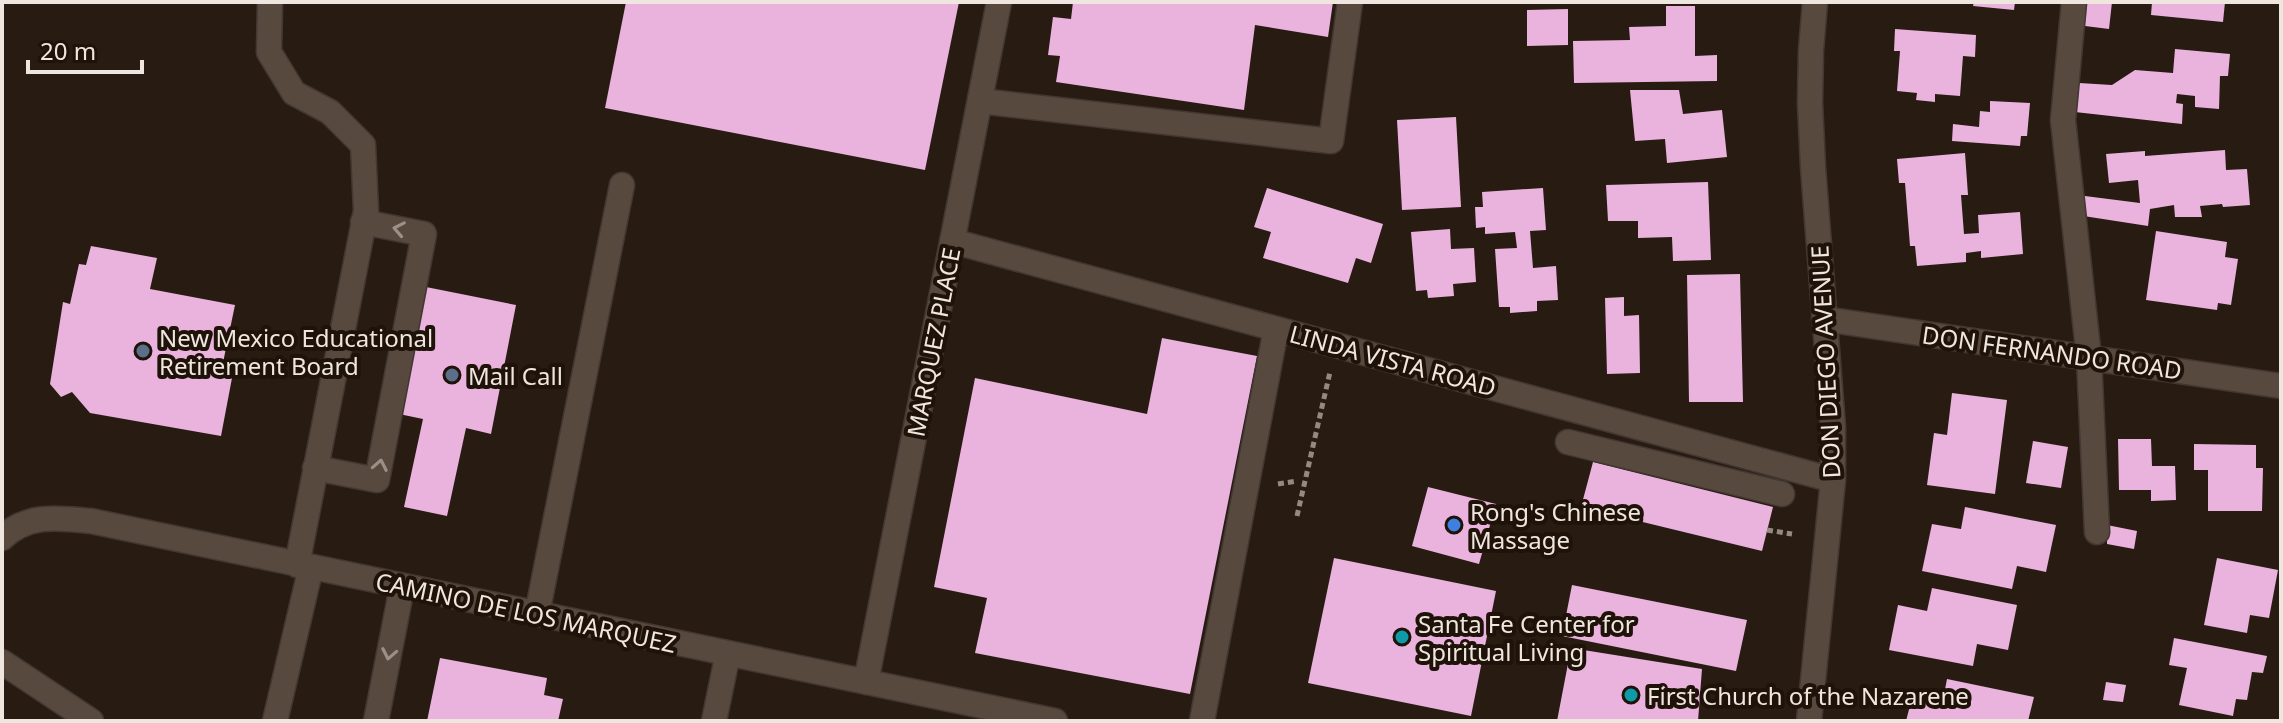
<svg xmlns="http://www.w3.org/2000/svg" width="2283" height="723" viewBox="0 0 2283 723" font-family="'Noto Sans',sans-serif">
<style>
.building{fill:#e9b3de}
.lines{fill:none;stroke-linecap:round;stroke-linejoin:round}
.minor-casing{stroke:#423732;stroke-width:27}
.path{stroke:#958a82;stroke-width:5;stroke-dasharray:6 4;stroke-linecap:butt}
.minor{stroke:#58493e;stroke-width:24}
.oneway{stroke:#9c9086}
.service-dot{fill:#5c6f8a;stroke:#1f1209;stroke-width:3}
.shop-dot{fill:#3f7fe0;stroke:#1f1209;stroke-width:3}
.culture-dot{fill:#0f9aa8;stroke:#1f1209;stroke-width:3}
.labels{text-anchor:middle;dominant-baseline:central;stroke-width:8;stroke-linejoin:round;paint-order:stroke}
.poi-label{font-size:24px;fill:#efe6df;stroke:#1f1209;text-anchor:start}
.street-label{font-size:24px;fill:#efe6df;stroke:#1f1209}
</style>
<rect width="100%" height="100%" fill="#281b12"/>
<path class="building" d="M 626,2 L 959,2 L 925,170 L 605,108 Z
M 1073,2 L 1333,2 L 1328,37 L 1255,25 L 1244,110 L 1056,82 L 1060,56 L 1048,55 L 1053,17 L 1071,19 Z
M 1974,2 L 2015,2 L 2014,10 L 1973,6 Z
M 2080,2 L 2112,2 L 2109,29 L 2077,25 Z
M 2152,2 L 2225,2 L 2223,22 L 2151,15 Z
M 1666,6 L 1695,6 L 1695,56 L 1717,55 L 1717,81 L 1574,83 L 1573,41 L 1630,40 L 1629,27 L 1666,26 Z
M 1568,9 L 1568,45 L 1527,46 L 1527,10 Z
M 1895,29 L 1976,35 L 1975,57 L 1963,56 L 1960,96 L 1935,94 L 1935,102 L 1916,100 L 1917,93 L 1897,91 L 1900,51 L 1894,51 Z
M 2175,49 L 2230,54 L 2228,76 L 2220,76 L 2219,109 L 2195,107 L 2195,96 L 2177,94 L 2176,103 L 2183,104 L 2182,124 L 2075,112 L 2079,83 L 2112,85 L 2135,70 L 2173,73 Z
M 1630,90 L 1679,90 L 1683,114 L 1722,110 L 1727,157 L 1667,163 L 1665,139 L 1635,141 Z
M 1990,101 L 2030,103 L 2027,136 L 2021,136 L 2020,146 L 1952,141 L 1953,124 L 1979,127 L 1980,111 L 1990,112 Z
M 1456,117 L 1461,207 L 1402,210 L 1397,120 Z
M 2225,150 L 2226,170 L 2247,169 L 2250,205 L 2223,207 L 2222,204 L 2200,206 L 2202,217 L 2175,217 L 2174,205 L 2150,209 L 2148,226 L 2077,215 L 2077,195 L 2140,203 L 2138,180 L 2109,183 L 2106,154 L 2145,151 L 2145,156 Z
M 1965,153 L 1968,195 L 1961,195 L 1964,234 L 1979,233 L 1978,215 L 2020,212 L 2023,254 L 1981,258 L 1981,251 L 1966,253 L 1966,262 L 1917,266 L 1915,246 L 1910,246 L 1905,183 L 1899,183 L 1897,159 Z
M 1708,182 L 1711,260 L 1673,261 L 1672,237 L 1638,238 L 1638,221 L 1608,221 L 1606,185 Z
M 1267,188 L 1383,224 L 1371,263 L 1356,258 L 1348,283 L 1263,258 L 1271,232 L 1254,227 Z
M 1543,188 L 1546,230 L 1530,231 L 1533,268 L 1556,266 L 1558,300 L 1537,301 L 1537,311 L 1510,313 L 1510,307 L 1499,307 L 1495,249 L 1517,248 L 1515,232 L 1485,234 L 1485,227 L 1476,228 L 1475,207 L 1483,207 L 1482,192 Z
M 1450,229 L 1451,249 L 1474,248 L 1476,282 L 1453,284 L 1454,296 L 1428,298 L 1427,290 L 1416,291 L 1411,232 Z
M 2156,231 L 2227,242 L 2225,257 L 2238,259 L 2231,305 L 2218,303 L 2217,310 L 2146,300 Z
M 91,246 L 157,258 L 150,289 L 235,305 L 220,377 L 232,378 L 221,436 L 90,413 L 72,392 L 61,397 L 50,384 L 63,302 L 70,304 L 79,264 L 86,265 Z
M 1740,274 L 1743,402 L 1689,402 L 1687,275 Z
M 426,287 L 516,305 L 491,434 L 466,428 L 447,516 L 404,507 L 423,419 L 399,414 Z
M 1624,297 L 1624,316 L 1639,315 L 1640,373 L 1607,374 L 1605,298 Z
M 1162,338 L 1257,356 L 1190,694 L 975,653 L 987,598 L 934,587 L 975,378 L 1147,414 Z
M 1952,393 L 2007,400 L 1995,494 L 1927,485 L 1934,433 L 1947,435 Z
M 2118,439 L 2151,439 L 2152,466 L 2175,466 L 2176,500 L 2151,501 L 2151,490 L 2119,490 Z
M 2033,441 L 2068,447 L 2061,488 L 2026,483 Z
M 2194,444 L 2256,445 L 2256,468 L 2263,468 L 2262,511 L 2208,511 L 2208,470 L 2194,470 Z
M 1593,462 L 1773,507 L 1762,551 L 1581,507 Z
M 1428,487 L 1496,504 L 1479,564 L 1412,546 Z
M 1965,507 L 2056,525 L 2046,572 L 2017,566 L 2012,589 L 1922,571 L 1932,524 L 1961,529 Z
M 2107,525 L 2137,531 L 2134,549 L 2107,544 Z
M 1334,558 L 1496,591 L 1471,716 L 1308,683 Z
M 2217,558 L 2278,570 L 2269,618 L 2250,615 L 2247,633 L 2204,625 Z
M 1572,585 L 1747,620 L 1736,671 L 1562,636 Z
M 1932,588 L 2017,605 L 2008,650 L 1977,644 L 1973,666 L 1889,650 L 1898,605 L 1927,611 Z
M 2174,638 L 2267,656 L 2263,673 L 2252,672 L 2247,700 L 2236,699 L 2233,716 L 2179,705 L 2187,668 L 2169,665 Z
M 1571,648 L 1702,669 L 1698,721 L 1557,721 Z
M 440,658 L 547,678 L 544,695 L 563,699 L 558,721 L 427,721 Z
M 1947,679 L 2034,697 L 2028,721 L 1906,721 L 1913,694 L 1943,700 Z
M 2106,682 L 2126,685 L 2123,702 L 2103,700 Z"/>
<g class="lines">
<defs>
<path id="minor" d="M 270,2 L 269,52 L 294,93 L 330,112 L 363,145 L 366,211 L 297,565
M 2074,2 L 2063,120 L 2089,358 L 2097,532
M 980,101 L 1331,141 L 1350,2
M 952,241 L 1833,480
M 1824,319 L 2281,386
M 1568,442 L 1782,494
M 315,468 L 377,480 L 424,234 L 363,222
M 2,538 C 28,513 58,518 91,521 L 1055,721
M 537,614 L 622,185
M 2,662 L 91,721
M 866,682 L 999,2
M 275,721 L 311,567
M 376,721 L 402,587
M 714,721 L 728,653
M 1202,721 L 1276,329
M 1809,721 L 1833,480 L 1833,427 L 1813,167 L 1810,103 L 1811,50 L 1815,2"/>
</defs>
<use href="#minor" class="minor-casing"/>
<path class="path" d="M 1278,484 L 1297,481
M 1297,516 L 1330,372
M 1767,530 L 1792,534"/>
<use href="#minor" class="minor"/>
</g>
<defs><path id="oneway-chevron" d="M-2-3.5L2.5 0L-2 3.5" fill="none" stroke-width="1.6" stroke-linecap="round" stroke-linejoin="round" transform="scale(2)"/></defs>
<g class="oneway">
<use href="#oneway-chevron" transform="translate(399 229) rotate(-169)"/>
<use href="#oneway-chevron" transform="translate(380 465) rotate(-79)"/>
<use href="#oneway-chevron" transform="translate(389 654) rotate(101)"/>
</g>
<g class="service-dot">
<circle cx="143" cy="351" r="8"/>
<circle cx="452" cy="375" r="8"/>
</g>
<circle class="shop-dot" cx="1454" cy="525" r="8"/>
<g class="culture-dot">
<circle cx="1402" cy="637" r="8"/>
<circle cx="1631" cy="695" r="8"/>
</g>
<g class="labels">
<g class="poi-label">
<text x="159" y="337">New Mexico Educational<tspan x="159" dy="28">Retirement Board</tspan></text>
<text x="468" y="375">Mail Call</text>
<text x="1470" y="511">Rong's Chinese<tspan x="1470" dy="28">Massage</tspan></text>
<text x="1418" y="623">Santa Fe Center for<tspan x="1418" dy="28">Spiritual Living</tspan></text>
<text x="1647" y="695">First Church of the Nazarene</text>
</g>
<g class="street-label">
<text transform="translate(933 342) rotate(-79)">MARQUEZ PLACE</text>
<text transform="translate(2052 352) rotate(8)">DON FERNANDO ROAD</text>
<text transform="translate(1393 360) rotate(15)">LINDA VISTA ROAD</text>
<text transform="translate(1825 362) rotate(-93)">DON DIEGO AVENUE</text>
<text transform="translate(526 612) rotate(12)">CAMINO DE LOS MARQUEZ</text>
</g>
</g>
<rect width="2283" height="723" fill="none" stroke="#efe6df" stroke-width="8"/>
<path d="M28 60v12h114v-12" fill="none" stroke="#efe6df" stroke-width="4"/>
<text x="40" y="60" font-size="24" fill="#efe6df" stroke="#1f1209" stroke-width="6" paint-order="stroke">20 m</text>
</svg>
